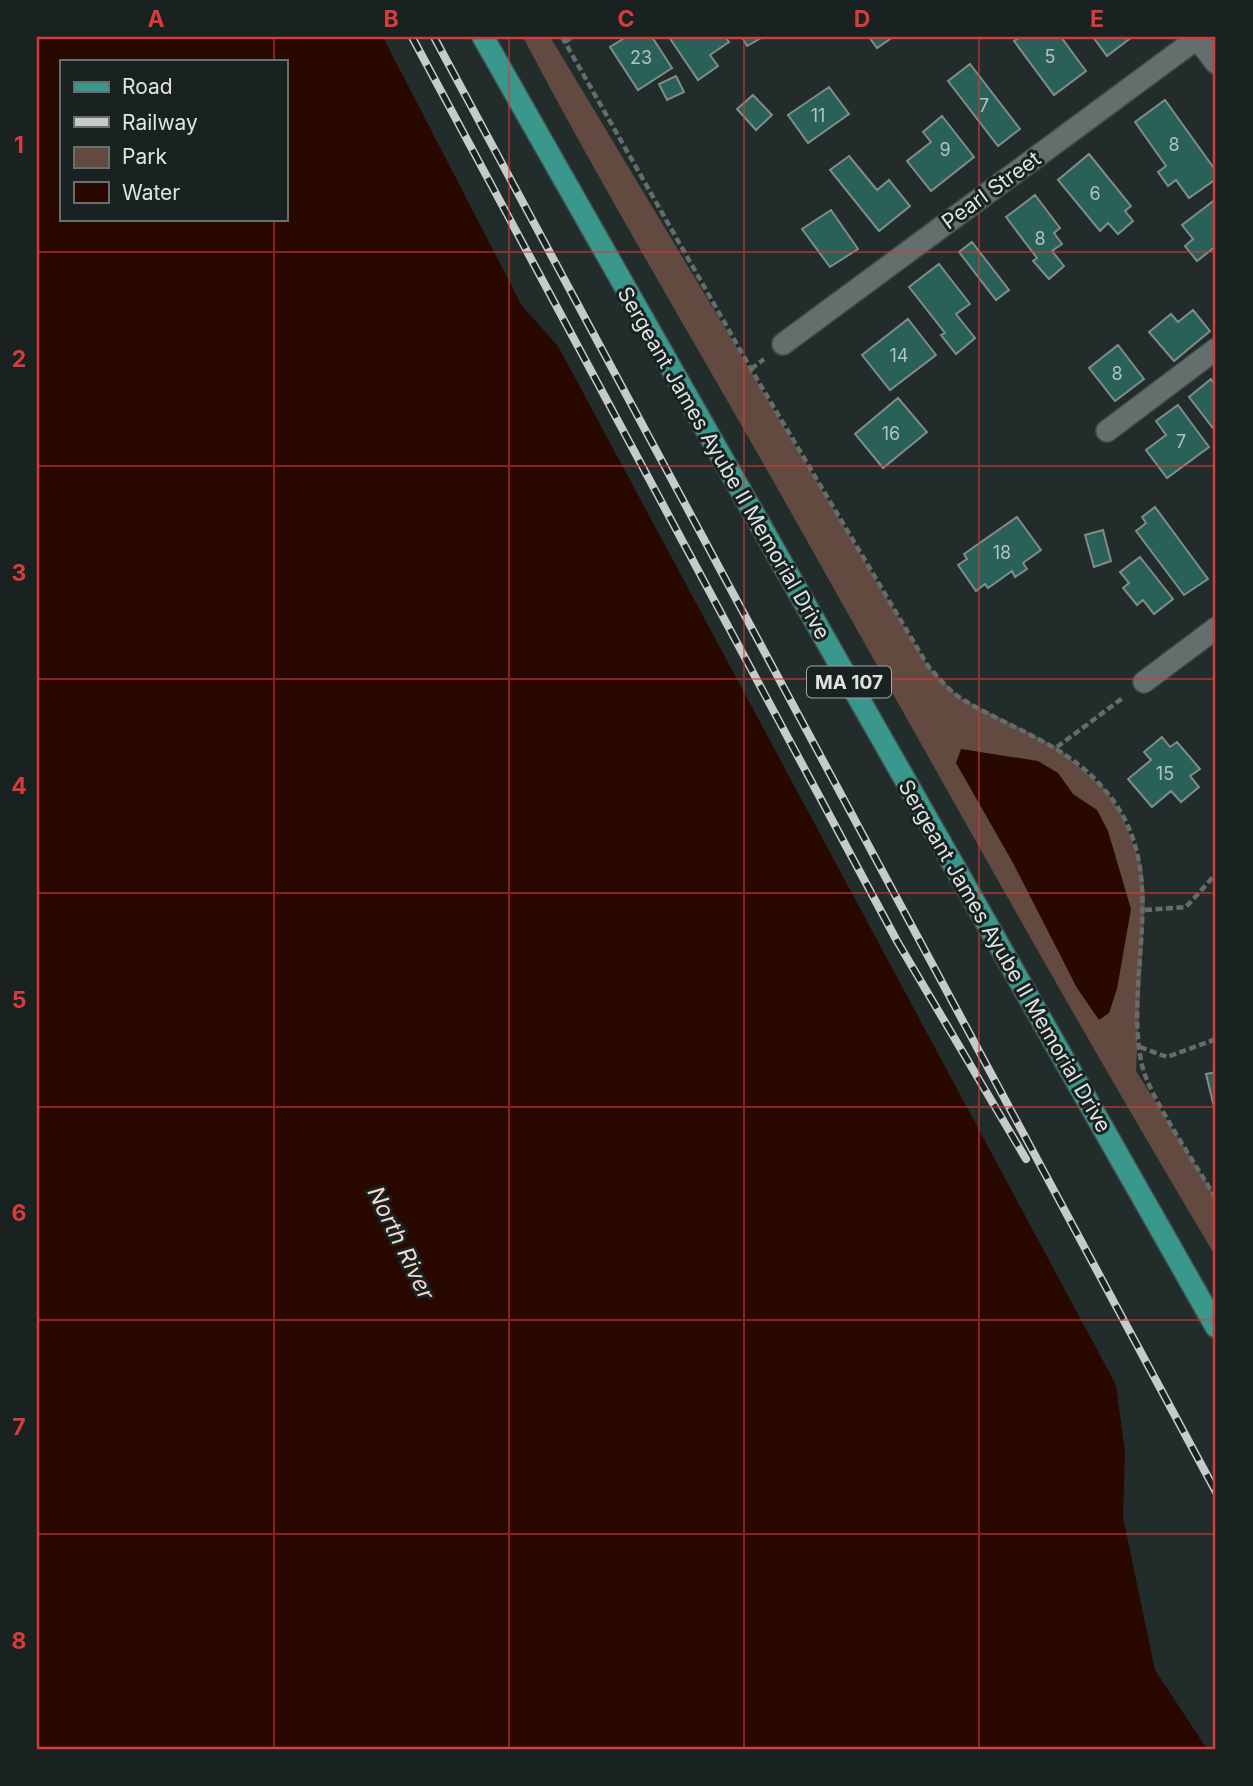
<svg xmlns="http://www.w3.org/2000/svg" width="1253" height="1786" viewBox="0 0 1253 1786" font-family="Inter,sans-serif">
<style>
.green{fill:#624a41}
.water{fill:#290800;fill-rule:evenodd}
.building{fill:#296057;stroke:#818c8a;stroke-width:2}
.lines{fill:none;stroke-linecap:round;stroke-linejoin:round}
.street-casing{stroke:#424a48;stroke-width:24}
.primary-casing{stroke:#424a48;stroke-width:24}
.path{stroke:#646d6b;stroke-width:4.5;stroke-dasharray:7 3.5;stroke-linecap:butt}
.street{stroke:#646f6d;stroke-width:21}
.primary{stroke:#39978b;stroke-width:21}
.rail-casing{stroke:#c4cbc9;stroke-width:8}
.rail{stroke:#192220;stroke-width:5;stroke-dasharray:16;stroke-linecap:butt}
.grid{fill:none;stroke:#d73b3b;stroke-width:2;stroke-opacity:0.55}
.labels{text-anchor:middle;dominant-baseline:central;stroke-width:6;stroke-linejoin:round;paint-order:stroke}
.number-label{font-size:18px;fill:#b0c3bf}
.shield{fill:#192220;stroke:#a2aaa8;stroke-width:2}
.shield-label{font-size:19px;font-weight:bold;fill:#dde4e2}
.street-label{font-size:21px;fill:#dde4e2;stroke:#192220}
.water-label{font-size:23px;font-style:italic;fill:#f5d7cd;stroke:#192220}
.neatline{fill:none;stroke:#d73b3b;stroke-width:2.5}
.grid-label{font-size:23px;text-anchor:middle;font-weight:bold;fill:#d73b3b}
</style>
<rect width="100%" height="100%" fill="#222c2a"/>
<path class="green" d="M 523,37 L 549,37 L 552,40 L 928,666 L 959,697 L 1057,747 L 1105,789 L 1121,813 L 1142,866 L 1145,898 L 1136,1071 L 1216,1197 L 1216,1257 C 1070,1013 933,764 793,516 C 703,356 608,199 523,37 Z"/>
<path class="water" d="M 37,37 L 383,37 L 522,306 L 558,346 L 1116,1385 L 1125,1453 L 1123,1517 L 1155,1670 L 1207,1749 L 37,1749 ZM 61,61 L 285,61 L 285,219 L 61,219 Z
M 961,749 L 1038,761 L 1058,773 L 1073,794 L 1097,810 L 1108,831 L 1131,909 L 1117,989 L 1109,1013 L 1099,1020 L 1077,988 L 1013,863 L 956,763 Z"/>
<path class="building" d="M 626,37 L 652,37 L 672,68 L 638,90 L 610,47 Z
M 669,37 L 725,37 L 729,42 L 710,55 L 718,66 L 698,80 Z
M 742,37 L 763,37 L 747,46 Z
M 869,37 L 893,37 L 877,48 Z
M 1021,37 L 1061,37 L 1086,71 L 1054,95 L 1014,41 Z
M 1093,37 L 1132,37 L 1107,56 Z
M 970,64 L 1020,129 L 998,146 L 948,81 Z
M 676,76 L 684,92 L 667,100 L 659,84 Z
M 829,87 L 849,114 L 808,143 L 788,115 Z
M 753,95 L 772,115 L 756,130 L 737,109 Z
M 1165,100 L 1216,171 L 1216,179 L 1189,198 L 1176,180 L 1168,186 L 1158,172 L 1166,166 L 1135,122 Z
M 942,116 L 974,157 L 931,191 L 907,161 L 931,142 L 923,132 Z
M 1089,154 L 1131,206 L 1125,211 L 1133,221 L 1118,234 L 1108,223 L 1100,231 L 1058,180 Z
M 849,156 L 877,190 L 889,180 L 910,206 L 879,231 L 830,170 Z
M 1035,195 L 1060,228 L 1054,233 L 1062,244 L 1052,251 L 1064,266 L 1049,279 L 1033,261 L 1037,258 L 1006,217 Z
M 1216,199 L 1216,246 L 1197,261 L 1185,246 L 1193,239 L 1182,225 Z
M 831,210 L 858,249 L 830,267 L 802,229 Z
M 972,242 L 1009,290 L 996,300 L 959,252 Z
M 939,264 L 970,304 L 956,314 L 975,338 L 956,354 L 941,335 L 945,333 L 909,287 Z
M 1193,310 L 1210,331 L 1174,361 L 1149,332 L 1171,314 L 1178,322 Z
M 908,319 L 936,355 L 890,390 L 862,355 Z
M 1118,345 L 1144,379 L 1115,401 L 1089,368 Z
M 1211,379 L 1216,386 L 1216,432 L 1189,397 Z
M 898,398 L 927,432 L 883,468 L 855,434 Z
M 1178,405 L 1209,447 L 1167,478 L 1146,450 L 1166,435 L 1156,421 Z
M 1155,507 L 1208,579 L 1184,595 L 1136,531 L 1146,523 L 1142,517 Z
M 1017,517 L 1041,550 L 1023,563 L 1027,569 L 1015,577 L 1012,571 L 988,588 L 985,584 L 976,591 L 958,565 L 967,559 L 964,554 Z
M 1103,530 L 1111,561 L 1094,567 L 1085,535 Z
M 1140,557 L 1173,599 L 1154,614 L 1143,600 L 1137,605 L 1123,588 L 1129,583 L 1120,572 Z
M 1162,737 L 1170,747 L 1177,742 L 1200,769 L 1190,776 L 1199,787 L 1181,802 L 1171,791 L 1152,807 L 1128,779 L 1151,760 L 1144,752 Z
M 1216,1072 L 1216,1115 L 1206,1074 Z"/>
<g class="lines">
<defs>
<path id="street" d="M 1196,37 L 1216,63
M 783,344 L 1199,37
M 1107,431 L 1216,349
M 1144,682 L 1216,628"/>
<path id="primary" d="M 483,37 L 1216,1327"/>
</defs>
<use href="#street" class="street-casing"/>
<use href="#primary" class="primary-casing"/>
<path class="path" d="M 562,37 L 751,369 L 928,666 C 938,677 949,691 962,699 C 1011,729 1066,744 1104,789 C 1175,870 1122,972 1142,1065 C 1149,1097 1198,1167 1216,1199
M 565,42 L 572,37
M 751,369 L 764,359
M 1057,747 L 1124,697
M 1145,910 L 1186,907 L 1216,874
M 1140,1047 L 1167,1057 L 1216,1039"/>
<use href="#street" class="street"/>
<use href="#primary" class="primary"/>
<defs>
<path id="rail" d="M 412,37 L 897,941 L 1026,1159
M 434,37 L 1216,1492"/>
</defs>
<use href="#rail" class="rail-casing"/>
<use href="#rail" class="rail"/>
</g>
<path class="grid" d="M 274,37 L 274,61M 509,37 L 509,1749M 744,37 L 744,1749M 979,37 L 979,1749M 274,219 L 274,1749M 37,252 L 1216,252M 37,466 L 1216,466M 37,679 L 1216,679M 37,893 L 1216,893M 37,1107 L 1216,1107M 37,1320 L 1216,1320M 37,1534 L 1216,1534"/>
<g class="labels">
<g class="number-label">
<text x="1050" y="56">5</text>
<text x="641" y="57">23</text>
<text x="984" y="105">7</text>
<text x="818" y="115">11</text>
<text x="1174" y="144">8</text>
<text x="945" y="149">9</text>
<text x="1095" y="193">6</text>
<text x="1040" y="238">8</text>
<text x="899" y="355">14</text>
<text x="1117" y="373">8</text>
<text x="891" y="433">16</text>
<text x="1181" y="441">7</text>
<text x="1002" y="552">18</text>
<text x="1165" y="773">15</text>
</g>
<rect class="shield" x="807" y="666.5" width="84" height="31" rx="5"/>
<g class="shield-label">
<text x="849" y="682">MA 107</text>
</g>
<g class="street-label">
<text transform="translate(991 190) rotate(-36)">Pearl Street</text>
<text transform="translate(724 463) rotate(60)">Sergeant James Ayube II Memorial Drive</text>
<text transform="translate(1005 956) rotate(60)">Sergeant James Ayube II Memorial Drive</text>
</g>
<g class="water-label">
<text transform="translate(401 1243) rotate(64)">North River</text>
</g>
</g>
<rect width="1253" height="1786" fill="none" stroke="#192220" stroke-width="77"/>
<rect x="60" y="60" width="228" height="161" fill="#192220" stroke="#67706e" stroke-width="2"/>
<rect x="74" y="82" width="35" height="10" fill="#39978b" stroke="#67706e" stroke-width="2"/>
<text x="122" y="94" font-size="21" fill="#dde4e2">Road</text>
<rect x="74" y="117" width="35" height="10" fill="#c4cbc9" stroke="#67706e" stroke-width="2"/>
<text x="122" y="130" font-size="21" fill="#dde4e2">Railway</text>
<rect x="74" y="147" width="35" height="21" fill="#624a41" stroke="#67706e" stroke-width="2"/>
<text x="122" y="164" font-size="21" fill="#dde4e2">Park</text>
<rect x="74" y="182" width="35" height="21" fill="#290800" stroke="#67706e" stroke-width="2"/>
<text x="122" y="200" font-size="21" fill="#dde4e2">Water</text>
<rect x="38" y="38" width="1176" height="1710" class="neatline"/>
<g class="grid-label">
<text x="156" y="27">A</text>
<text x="391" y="27">B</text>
<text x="626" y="27">C</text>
<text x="862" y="27">D</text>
<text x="1097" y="27">E</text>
<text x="19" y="153">1</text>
<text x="19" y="367">2</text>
<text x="19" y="581">3</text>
<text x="19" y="794">4</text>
<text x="19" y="1008">5</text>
<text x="19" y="1221">6</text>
<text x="19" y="1435">7</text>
<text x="19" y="1649">8</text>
</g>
</svg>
